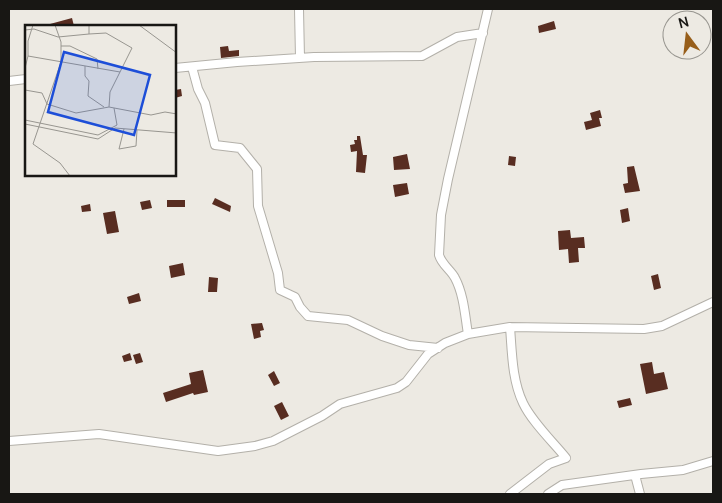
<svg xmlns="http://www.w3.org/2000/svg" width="722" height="503" viewBox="0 0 722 503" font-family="Manrope,sans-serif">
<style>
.building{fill:#582d21}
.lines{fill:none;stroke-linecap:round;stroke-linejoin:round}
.minor-casing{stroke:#b3b0a9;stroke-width:10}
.minor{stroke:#fff;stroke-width:8}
.inset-road{fill:none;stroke:#989690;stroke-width:1}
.view{fill:#1d4ed8;fill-opacity:0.15;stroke:#1d4ed8;stroke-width:2.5}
.inset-edge{fill:none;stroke:#181714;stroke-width:2.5}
</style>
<rect width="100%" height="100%" fill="#edeae3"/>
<path class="building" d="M 72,18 L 74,26 L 50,26 L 50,24 Z
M 554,21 L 556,29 L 539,33 L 538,26 Z
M 228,46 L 229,51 L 239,50 L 239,56 L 221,58 L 220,47 Z
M 181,89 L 182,96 L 175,98 L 175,90 Z
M 600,110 L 602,118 L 599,118 L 601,126 L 586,130 L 584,122 L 592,120 L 590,113 Z
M 357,136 L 360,136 L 363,155 L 367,155 L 365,173 L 356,172 L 357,151 L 351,152 L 350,145 L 355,144 L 354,140 L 357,140 Z
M 407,154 L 410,169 L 394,170 L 393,157 Z
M 509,156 L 516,157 L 515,166 L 508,165 Z
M 634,166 L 640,191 L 625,193 L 623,184 L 628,183 L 627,167 Z
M 407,183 L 409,194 L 395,197 L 393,185 Z
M 215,198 L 231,206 L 230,212 L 212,204 Z
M 150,200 L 152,208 L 142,210 L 140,202 Z
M 167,200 L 185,200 L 185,207 L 167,207 Z
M 90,204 L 91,211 L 82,212 L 81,206 Z
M 628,208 L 630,221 L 622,223 L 620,210 Z
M 115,211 L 119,232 L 107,234 L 103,213 Z
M 570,230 L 571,238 L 584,237 L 585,248 L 578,248 L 579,262 L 569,263 L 568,249 L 559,250 L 558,231 Z
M 183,263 L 185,275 L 171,278 L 169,266 Z
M 658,274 L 661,288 L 654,290 L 651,276 Z
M 209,277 L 218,278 L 217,292 L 208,292 Z
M 139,293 L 141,301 L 129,304 L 127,297 Z
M 262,323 L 264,330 L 260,331 L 261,337 L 254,339 L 251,324 Z
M 130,353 L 132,360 L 124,362 L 122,356 Z
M 140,353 L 143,362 L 136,364 L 133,355 Z
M 652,362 L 654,374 L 664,372 L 668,389 L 646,394 L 640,364 Z
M 203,370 L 208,392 L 194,395 L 193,393 L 166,402 L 163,393 L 191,384 L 189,373 Z
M 274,371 L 280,383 L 274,386 L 268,375 Z
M 630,398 L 632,405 L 619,408 L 617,401 Z
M 282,402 L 289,416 L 281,420 L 274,406 Z"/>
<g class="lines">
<defs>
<path id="minor" d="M 299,9 L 300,58
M 192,67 L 198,89 L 205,103 L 215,145 L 240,148 L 257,169 L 258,206 L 278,273 L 280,290 L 295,297 L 300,307 L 308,316 L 348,320 L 382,336 L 409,345 L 438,348
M 175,68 L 237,62 L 314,57 L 422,56 L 457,37 L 483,33
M 9,81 L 26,79
M 510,327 C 512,352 512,380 523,403 C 532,422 553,442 566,458 L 549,464 L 510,494
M 468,334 L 510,327 L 644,329 L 662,326 L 713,302
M 9,441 L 99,434 L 218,451 L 255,446 L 273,441 L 322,416 L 340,404 L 397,388 L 406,382 L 428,354 L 445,343 L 468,334 C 465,316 464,295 455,278 C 451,270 442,265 439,255 L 441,215 L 448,179 L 488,9
M 635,475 L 640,494
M 548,494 L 562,485 L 641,474 L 683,470 L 713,461"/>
</defs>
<use href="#minor" class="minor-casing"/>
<use href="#minor" class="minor"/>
</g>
<g transform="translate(25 25)">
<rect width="151" height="151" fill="#edeae3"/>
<path class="inset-road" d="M 30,0 L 36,17 L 36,37 L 8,119 L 35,138 L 45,151M 114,0 L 152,28M 0,5 L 9,4 L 33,12 L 64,9M 36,21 L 45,21 L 72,34 L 73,44M 3,31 L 3,16 L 8,0M 60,41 L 60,51 L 64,56 L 63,71 L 79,82M 0,43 L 3,31 L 95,47M 0,65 L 17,68 L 22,79 L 51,88 L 84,82 L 85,67 L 107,23 L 81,8 L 64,9 L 64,0M 84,82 L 126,90 L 140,87 L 152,89M 0,95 L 73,110 L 92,100 L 89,83M 0,99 L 73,114 L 90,103 L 152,108M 99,104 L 94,124 L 111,121 L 112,105"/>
<path class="view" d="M 39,27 L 125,50 L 109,110 L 23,87 Z"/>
<rect width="151" height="151" class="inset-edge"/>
</g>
<rect width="722" height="503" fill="none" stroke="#181714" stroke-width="20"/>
<g transform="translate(687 35) rotate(345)"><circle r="24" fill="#edeae3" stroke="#989690"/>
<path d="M0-4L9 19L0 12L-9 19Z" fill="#975e1a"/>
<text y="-8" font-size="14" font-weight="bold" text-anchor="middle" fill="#181714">N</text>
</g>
</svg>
